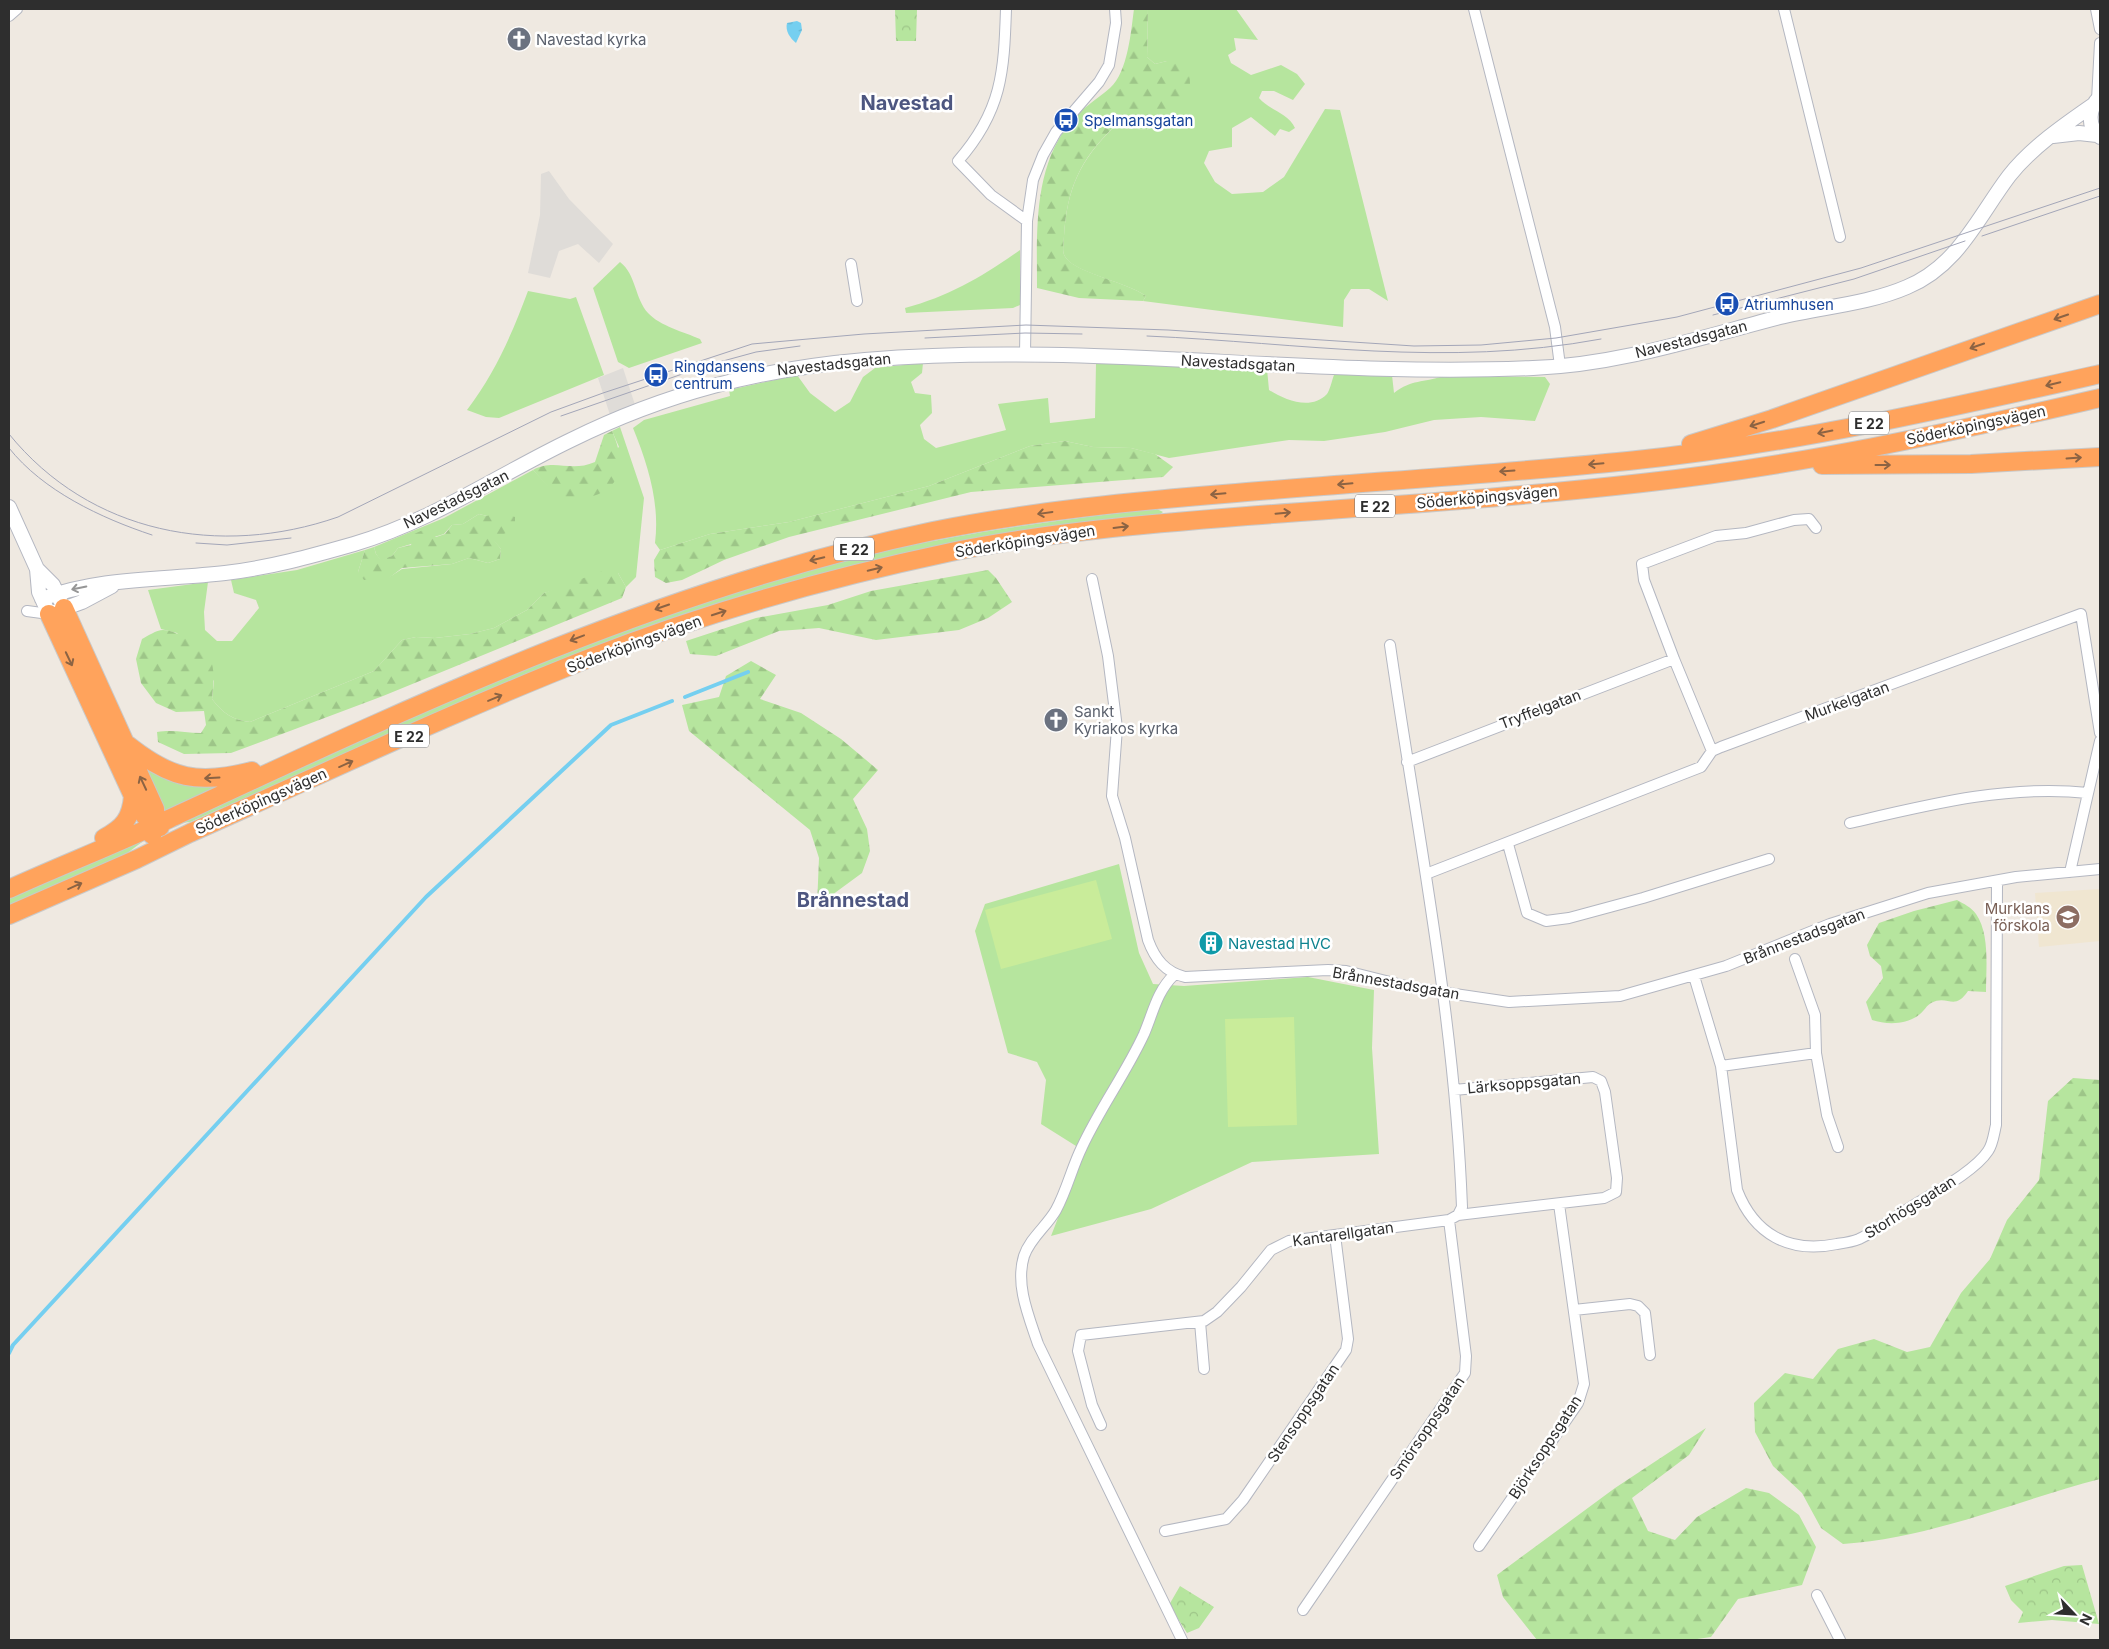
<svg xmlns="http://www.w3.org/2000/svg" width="2109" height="1649" viewBox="0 0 2109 1649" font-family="Inter,sans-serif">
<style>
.education{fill:#f0e6d1}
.grass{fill:#b6e59e}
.forest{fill:url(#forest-firs)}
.park{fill:url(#park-crowns)}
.pitch{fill:#c9ec9a}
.plaza{fill:#dfdcd8}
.water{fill:url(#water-ripples)}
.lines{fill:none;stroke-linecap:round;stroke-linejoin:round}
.stream{stroke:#75cff0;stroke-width:4}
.street-casing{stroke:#b4b7c1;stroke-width:12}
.secondary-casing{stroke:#b4b7c1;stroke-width:16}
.highway-casing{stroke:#c9c9c9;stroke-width:20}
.street{stroke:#fff;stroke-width:10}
.secondary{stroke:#fff;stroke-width:14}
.highway{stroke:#ffa35c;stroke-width:18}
.tram{stroke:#a3a6b8;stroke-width:1}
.oneway{stroke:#8c6343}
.oneway2{stroke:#969696}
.labels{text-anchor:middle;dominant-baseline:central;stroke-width:5;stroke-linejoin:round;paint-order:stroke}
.shield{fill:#fff;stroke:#6d6d6d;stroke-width:1}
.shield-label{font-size:14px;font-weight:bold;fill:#2e2e2e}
.worship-label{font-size:15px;fill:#5b616d;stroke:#fff;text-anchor:start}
.transit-label{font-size:15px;fill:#164399;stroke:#fff;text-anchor:start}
.street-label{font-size:15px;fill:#2e2e2e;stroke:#fff}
.education-label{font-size:15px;fill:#785e54;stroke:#fff;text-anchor:end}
.culture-label{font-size:15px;fill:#0d838f;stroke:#fff;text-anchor:start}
.district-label{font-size:20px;font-weight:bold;fill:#4d5680;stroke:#fff}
</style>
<defs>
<pattern id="forest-firs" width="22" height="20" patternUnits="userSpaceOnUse" patternTransform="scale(1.25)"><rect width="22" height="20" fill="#b6e59e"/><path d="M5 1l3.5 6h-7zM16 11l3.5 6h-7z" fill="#9dc588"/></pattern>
<pattern id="park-crowns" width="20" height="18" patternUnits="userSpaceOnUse" patternTransform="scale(1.25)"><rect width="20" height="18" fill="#b6e59e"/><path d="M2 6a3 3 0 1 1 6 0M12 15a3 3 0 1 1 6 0" fill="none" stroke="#9dc588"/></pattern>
<pattern id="water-ripples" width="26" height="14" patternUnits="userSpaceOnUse" patternTransform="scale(1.25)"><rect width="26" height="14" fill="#75cff0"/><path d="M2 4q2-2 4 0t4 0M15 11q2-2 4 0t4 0" fill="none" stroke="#66b2ce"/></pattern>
</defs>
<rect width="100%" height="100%" fill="#efe9e1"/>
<path class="education" d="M 2100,889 L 2100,941 L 2039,947 L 2035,893 Z"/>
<path class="grass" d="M 1148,9 L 1236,9 L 1258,40 L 1234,38 L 1236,50 L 1228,55 L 1231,63 L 1251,75 L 1281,65 L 1297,74 L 1305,84 L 1293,100 L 1274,91 L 1262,91 L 1259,98 C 1269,110 1288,113 1295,128 L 1289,132 L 1280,129 L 1275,136 L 1251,117 L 1232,128 L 1232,147 L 1209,151 L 1204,163 L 1215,182 L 1232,194 L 1263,192 L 1284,177 L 1325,109 L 1340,110 L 1388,301 L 1369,289 L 1351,289 L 1344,300 L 1343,327 L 1143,301 L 1146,296 C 1127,282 1078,274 1066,258 C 1061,252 1064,243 1064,236 C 1067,189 1080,160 1114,127 L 1148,130 L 1167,61 L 1155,64 L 1147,57 Z
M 1020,250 L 1020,305 L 1013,308 L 906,313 L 905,308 C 950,296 983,276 1020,250 Z
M 620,262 C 636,274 635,299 648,313 C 660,326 684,332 700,339 L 702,343 L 629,368 L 618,362 L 593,288 Z
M 528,291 L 570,299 L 576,297 L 604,375 L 499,418 L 486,417 L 467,410 C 495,373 512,334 528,291 Z
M 923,363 L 922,373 L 911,382 L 915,393 L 931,395 L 932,413 L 920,425 L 924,439 L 936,448 L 1006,430 L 998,404 L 1048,398 L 1050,423 L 1095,418 L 1096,363 L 1267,369 L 1269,390 C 1285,400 1311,411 1327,394 C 1330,390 1332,380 1334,375 L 1392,375 L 1394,393 C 1412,379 1423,383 1443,376 L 1545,377 L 1550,384 L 1535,421 L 1481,417 L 1434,420 L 1385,432 L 1324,441 L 1289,440 L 1169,458 L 1131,448 L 1093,447 L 1065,441 L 1030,446 L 929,486 L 789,522 L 710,534 L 660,550 L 655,543 C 660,503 648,465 633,428 L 644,420 L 730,396 L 729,390 L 797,375 L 810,393 L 835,412 L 850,402 L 863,377 L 875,368 Z
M 620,427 L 644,498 L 636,577 L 626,587 L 618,573 L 544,593 L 527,610 L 494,628 L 470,634 L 435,638 L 416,637 L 402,640 L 374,671 L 250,722 C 232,720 223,713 212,699 L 214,681 L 177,633 L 161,629 L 148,590 L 208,582 L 204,612 L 205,630 L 217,641 L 232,641 L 259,608 L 256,600 L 234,593 L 231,580 L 297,570 L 365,550 L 358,572 L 388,578 L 402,569 L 452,564 L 469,558 L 488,563 L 500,559 L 501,549 L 493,540 L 487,516 L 479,514 L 463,524 L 452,525 L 444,534 L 398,548 L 392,556 L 381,561 L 376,554 L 374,547 L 444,518 L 533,470 L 557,495 L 619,447 L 612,431 Z
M 1157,509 L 1163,512 L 1159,515 L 975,541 L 472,699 L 190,822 L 172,824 C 366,738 559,646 762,583 C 890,543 1024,523 1157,509 Z
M 139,764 L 223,785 L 166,816 Z
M 144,836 L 142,842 L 126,854 L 9,909 L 9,899 Z
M 1119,864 L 1139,953 L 1153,984 L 1184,986 L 1308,977 L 1374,990 L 1372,1048 L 1379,1154 L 1252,1162 L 1151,1209 L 1051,1236 L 1084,1151 L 1041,1124 L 1046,1080 L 1037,1062 L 1008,1053 L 975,931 L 985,904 Z"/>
<path class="forest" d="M 1134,9 L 1148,9 L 1147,57 L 1155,64 L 1167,61 L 1189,64 L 1190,84 L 1166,117 L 1147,130 L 1114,127 C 1080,159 1067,189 1064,236 C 1064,243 1061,252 1066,258 C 1079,274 1127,282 1146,296 L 1143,301 L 1079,298 L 1037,288 C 1037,234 1033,171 1068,125 C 1079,110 1096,100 1110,88 C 1128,72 1131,31 1134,9 Z
M 612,431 C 634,480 608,502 559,499 L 533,470 C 555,458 570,473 595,462 L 604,435 Z
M 1065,441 L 1093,447 L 1131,448 L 1155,454 L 1173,467 L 1163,477 L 971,492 L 789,537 L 724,560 L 682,580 L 666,583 L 655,577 L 654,560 L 660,550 L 710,534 L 789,522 L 929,486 L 1030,446 Z
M 499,511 L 515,517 L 515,529 L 493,539 L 501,549 L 500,559 L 488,563 L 469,558 L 452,564 L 402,568 L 389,578 L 364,580 L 358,572 L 365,550 L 374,547 L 376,554 L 381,560 L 392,556 L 398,548 L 411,545 L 414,534 L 423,530 L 436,537 L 445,534 L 452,525 L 463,524 L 479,514 L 487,516 Z
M 605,570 L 618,573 L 626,587 L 622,598 L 383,696 L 231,753 L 184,754 L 158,742 L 157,732 C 173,729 185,733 201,733 L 206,725 L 204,711 L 176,712 L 156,703 L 141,683 L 136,659 L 142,639 C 148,636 156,630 163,630 C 177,630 209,649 212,664 C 215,676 213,687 212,699 C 223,713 232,720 250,722 L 374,671 L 402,640 L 416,637 L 435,638 L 470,634 L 494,628 L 527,610 L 544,593 Z
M 988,570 L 996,578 L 1012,602 L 988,618 L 959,630 L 876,640 L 819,628 L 779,631 L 716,656 L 690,654 L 686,641 L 756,618 L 828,605 L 871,591 Z
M 751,661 L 776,675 L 760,699 L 801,713 L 841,739 L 878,770 L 853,799 L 867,829 L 870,851 L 862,873 L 817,906 L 819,858 L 810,830 L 689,731 L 682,705 L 719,697 L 726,676 Z
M 1957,900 C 1964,904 1971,907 1976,914 C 1990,934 1986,968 1986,992 L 1968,991 C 1954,1012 1948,994 1931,1003 C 1927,1005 1924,1011 1920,1014 C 1907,1025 1887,1025 1872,1020 L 1866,1002 L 1883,978 L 1881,966 L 1870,956 L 1867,945 L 1879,923 L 1914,911 Z
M 2073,1078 L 2100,1080 L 2100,1479 C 2015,1501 1932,1538 1843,1544 L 1821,1528 L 1802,1493 L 1773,1466 L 1755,1432 L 1754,1403 L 1785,1373 L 1813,1379 L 1838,1349 L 1874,1339 L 1907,1352 L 1930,1347 L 1961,1293 L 1990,1259 L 2007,1220 L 2039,1180 L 2048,1101 Z
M 1706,1428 L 1689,1455 L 1632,1498 L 1648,1531 L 1675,1540 L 1697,1517 L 1746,1488 L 1769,1493 L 1799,1515 L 1816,1547 L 1802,1585 L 1738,1599 L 1711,1637 L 1690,1640 L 1537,1640 L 1503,1597 L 1497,1575 L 1615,1488 Z"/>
<path class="park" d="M 895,9 L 917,9 L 916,41 L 896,41 Z
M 2082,1565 L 2099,1624 L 2052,1620 L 2018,1623 L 2023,1612 L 2011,1600 L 2005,1586 L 2064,1566 Z
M 1180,1586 L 1214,1607 L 1199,1628 L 1187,1633 L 1169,1605 Z"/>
<path class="pitch" d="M 1096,880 L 1112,939 L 1001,969 L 985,910 Z
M 1294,1017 L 1297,1125 L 1228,1127 L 1225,1019 Z"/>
<path class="plaza" d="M 549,171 L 569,199 L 613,244 L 599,263 L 578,244 L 559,251 L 550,278 L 528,273 L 540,215 L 541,174 Z
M 623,368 L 637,411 L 612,421 L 598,378 Z"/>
<path class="water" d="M 797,21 L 801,23 L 802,30 L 796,43 C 790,38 785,31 787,23 Z"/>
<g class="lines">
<path class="stream" d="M 685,697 L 748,672
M 9,1353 L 13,1345 L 426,897 L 611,725 L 672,701"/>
<defs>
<path id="street" d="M 1006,9 C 1004,72 1002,111 958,161 L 991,195 L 1027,221
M 1474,9 L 1555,327 L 1560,366
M 1784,9 L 1840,237
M 2096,9 L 2100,29
M 9,16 L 17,9
M 2097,100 L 2100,43
M 851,264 L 857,301
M 1025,354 L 1027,221 L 1033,180 L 1043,155 L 1056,132 L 1099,82 L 1109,65 L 1116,23 L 1115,9
M 1092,579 L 1108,656 L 1117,728 L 1112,796 L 1125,838 L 1148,940 C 1155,959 1165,972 1185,977 L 1328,970 L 1346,971 L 1414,988 L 1509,1002 L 1620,996 L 1726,966 L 1830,924 L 1928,893 L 2016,877 L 2100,869
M 27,611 L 49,614
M 1674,659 L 1712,751
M 1407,762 L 1674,659 L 1644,580 L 1642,564 L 1716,536 L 1746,533 L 1794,520 L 1809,519 L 1816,528
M 1850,823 C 1927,805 2009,784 2088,793
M 1508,844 L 1527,913 L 1546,921 L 1569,918 L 1643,898 L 1769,859
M 2070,872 L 2100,741
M 1426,874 L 1701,767 L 1712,751 L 1721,747 L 2081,614 L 2100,733
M 1795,959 L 1815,1015 L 1816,1053 L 1827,1115 L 1838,1147
M 1174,975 C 1157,991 1153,1013 1144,1034 C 1126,1073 1100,1108 1082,1147 C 1072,1167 1067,1190 1056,1210 C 1047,1226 1030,1238 1024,1256 C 1015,1285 1029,1317 1038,1344 L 1182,1640
M 1694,976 L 1721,1066 L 1737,1190 C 1754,1234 1789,1254 1837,1244 C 1844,1243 1852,1242 1859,1239 C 1878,1230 1896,1216 1914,1205 C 1935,1192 1975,1171 1988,1151 C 1993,1144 1994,1133 1996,1125 L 1997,881
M 1721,1066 L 1816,1053
M 1454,1090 L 1593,1077 L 1601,1081 L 1605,1092 L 1617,1178 L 1616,1192 L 1604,1198 L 1458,1215
M 1574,1310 L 1630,1304 L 1638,1306 L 1645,1313 L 1650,1355
M 1200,1322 L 1204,1369
M 1101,1425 L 1092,1405 L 1078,1351 L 1081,1335 L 1204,1321 L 1217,1312 L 1241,1287 L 1271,1250 L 1289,1241 L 1449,1220 L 1458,1215 L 1462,1207 C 1455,1018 1417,832 1390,645
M 1165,1531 L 1226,1519 L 1243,1500 L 1346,1350 L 1348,1339 L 1335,1235
M 1479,1546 L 1578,1403 L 1584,1384 L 1559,1204
M 1817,1595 L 1840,1640
M 1303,1610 L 1465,1373 L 1466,1356 L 1449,1220"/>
<path id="secondary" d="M 2100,97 C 2088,108 2087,126 2100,137
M 2053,136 L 2079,133 L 2097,135
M 9,507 L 37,569 L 53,585 L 60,600
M 37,569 L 39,592 L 49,614 L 82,602 L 112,586
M 42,599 C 99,577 165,580 225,573 C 269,568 312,556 354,544 C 432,521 498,475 571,440 C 666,393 760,369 865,360 C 1088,341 1310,378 1533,368 C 1617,365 1699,338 1780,317 C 1821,307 1868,304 1907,287 C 1958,266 1978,217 2009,176 C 2031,148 2064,125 2093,105"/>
<path id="highway" d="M 1691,444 L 1772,419 L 2100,304
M 1822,465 L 1971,464 L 2100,457
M 64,608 L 155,809 L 156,825 L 152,835
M 49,614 L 133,796 L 145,816 L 160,827
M 128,745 C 171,779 198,785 252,771
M 104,838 C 123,828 131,819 133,796
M 9,889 C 62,865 116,844 169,819 C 416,704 664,587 933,531 C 1033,511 1135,501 1236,493 C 1367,482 1498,474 1628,461 C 1787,445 1945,409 2100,374
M 9,915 L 137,859 L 190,833 C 323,774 455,711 590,658 C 707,612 828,578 951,552 C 1049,532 1148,524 1247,516 C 1378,506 1511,498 1642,483 C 1797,466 1949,433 2100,398"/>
</defs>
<use href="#street" class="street-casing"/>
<use href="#secondary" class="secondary-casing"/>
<use href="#highway" class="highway-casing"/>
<use href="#street" class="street"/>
<use href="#secondary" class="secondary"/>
<use href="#highway" class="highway"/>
<path class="tram" d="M 1982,236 L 2100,196
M 1713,315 L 1854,279 L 1965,241
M 1147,336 C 1303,343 1445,368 1601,339
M 925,338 L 1025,333 L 1082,334
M 712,364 L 756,352 L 800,346
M 561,416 L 691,371
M 9,434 C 90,534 220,558 338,517 L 551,412 L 603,393 L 752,344 L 864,334 L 1026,325 L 1168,330 L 1414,346 L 1481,345 L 1556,338 L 1677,317 L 1861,268 L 2100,188
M 9,448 C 43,491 101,518 152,535
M 196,543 L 227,545 L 291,538"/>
</g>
<defs><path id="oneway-shaft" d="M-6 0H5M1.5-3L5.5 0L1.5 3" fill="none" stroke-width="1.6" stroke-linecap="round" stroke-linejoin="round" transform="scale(1.25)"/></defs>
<g class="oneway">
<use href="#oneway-shaft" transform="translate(2061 317) rotate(161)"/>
<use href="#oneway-shaft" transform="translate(1977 346) rotate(161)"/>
<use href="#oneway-shaft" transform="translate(2053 384) rotate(167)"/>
<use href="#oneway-shaft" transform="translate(1757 424) rotate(162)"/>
<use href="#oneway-shaft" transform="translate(1825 432) rotate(169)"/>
<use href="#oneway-shaft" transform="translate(2074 458) rotate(-4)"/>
<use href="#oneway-shaft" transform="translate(1596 464) rotate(175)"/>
<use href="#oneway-shaft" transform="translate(1883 465)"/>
<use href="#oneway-shaft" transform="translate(1507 471) rotate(176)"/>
<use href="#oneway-shaft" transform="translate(1345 484) rotate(175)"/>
<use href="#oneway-shaft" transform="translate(1218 494) rotate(175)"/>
<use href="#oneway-shaft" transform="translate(1045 513) rotate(172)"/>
<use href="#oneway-shaft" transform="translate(1283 513) rotate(-5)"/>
<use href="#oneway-shaft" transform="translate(1121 527) rotate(-7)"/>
<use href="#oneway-shaft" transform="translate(817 559) rotate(166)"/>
<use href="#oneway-shaft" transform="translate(875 569) rotate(-13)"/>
<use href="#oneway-shaft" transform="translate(662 607) rotate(161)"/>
<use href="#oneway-shaft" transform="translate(719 613) rotate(-18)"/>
<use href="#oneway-shaft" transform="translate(577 638) rotate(159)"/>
<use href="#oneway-shaft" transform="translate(69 659) rotate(65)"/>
<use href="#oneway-shaft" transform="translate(495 698) rotate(-23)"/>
<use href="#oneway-shaft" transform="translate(346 764) rotate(-24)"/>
<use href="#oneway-shaft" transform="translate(212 778) rotate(177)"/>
<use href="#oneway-shaft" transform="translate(143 783) rotate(-115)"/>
<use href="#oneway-shaft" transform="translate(75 886) rotate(-24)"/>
</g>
<use class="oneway2" href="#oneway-shaft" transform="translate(79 588) rotate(168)"/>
<defs>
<symbol id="church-disc" viewBox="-11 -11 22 22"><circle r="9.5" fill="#6b7280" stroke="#fff"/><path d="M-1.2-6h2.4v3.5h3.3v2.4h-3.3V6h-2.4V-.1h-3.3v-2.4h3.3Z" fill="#fff"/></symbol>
<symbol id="bus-disc" viewBox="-11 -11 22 22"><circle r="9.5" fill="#1a4fb4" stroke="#fff"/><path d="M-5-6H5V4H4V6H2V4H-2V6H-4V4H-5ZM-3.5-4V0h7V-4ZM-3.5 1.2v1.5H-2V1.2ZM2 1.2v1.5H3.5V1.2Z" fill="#fff"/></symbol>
<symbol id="school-disc" viewBox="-11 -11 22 22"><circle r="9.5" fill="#8d6e63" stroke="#fff"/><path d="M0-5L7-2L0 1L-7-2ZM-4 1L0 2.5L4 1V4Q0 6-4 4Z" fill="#fff"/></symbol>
<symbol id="building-disc" viewBox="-11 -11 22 22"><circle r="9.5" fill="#0f9aa8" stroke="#fff"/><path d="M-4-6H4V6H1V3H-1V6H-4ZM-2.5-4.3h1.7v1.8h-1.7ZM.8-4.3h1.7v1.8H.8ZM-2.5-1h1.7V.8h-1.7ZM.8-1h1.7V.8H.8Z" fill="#fff"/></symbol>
</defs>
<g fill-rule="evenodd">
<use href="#church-disc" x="505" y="25" width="28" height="28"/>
<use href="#bus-disc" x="1052" y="106" width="28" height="28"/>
<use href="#bus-disc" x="1713" y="290" width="28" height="28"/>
<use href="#bus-disc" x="642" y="361" width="28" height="28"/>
<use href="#church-disc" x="1042" y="706" width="28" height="28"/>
<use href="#school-disc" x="2054" y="903" width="28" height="28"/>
<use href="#building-disc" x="1197" y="929" width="28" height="28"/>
</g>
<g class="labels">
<g class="shield">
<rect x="1849" y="411.5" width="40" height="23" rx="4"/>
<rect x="1355" y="494.5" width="40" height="23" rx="4"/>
<rect x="834" y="537.5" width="40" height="23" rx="4"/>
<rect x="389" y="724.5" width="40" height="23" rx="4"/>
</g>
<g class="shield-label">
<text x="1869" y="423">E 22</text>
<text x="1375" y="506">E 22</text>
<text x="854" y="549">E 22</text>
<text x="409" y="736">E 22</text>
</g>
<g class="worship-label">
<text x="536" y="39">Navestad kyrka</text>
<text x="1074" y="711">Sankt<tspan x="1074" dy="17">Kyriakos kyrka</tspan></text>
</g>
<g class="transit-label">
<text x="1084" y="120">Spelmansgatan</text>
<text x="1744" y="304">Atriumhusen</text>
<text x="674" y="366">Ringdansens<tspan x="674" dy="17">centrum</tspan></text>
</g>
<g class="street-label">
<text transform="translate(1691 339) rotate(-14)">Navestadsgatan</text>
<text transform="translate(1238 363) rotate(3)">Navestadsgatan</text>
<text transform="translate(834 364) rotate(-6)">Navestadsgatan</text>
<text transform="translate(1976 425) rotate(-12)">Söderköpingsvägen</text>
<text transform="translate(1487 497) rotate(-5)">Söderköpingsvägen</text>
<text transform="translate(456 499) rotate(-26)">Navestadsgatan</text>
<text transform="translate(1025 541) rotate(-9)">Söderköpingsvägen</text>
<text transform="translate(634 644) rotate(-20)">Söderköpingsvägen</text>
<text transform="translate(1847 701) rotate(-20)">Murkelgatan</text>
<text transform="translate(1540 709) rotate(-21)">Tryffelgatan</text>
<text transform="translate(261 801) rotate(-24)">Söderköpingsvägen</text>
<text transform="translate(1804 936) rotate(-21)">Brånnestadsgatan</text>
<text transform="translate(1396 983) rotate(10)">Brånnestadsgatan</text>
<text transform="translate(1524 1083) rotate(-5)">Lärksoppsgatan</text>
<text transform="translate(1910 1207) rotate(-32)">Storhögsgatan</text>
<text transform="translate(1343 1234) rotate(-8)">Kantarellgatan</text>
<text transform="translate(1303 1413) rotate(-56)">Stensoppsgatan</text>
<text transform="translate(1427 1428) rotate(-56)">Smörsoppsgatan</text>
<text transform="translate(1545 1447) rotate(-57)">Björksoppsgatan</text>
</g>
<g class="education-label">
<text x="2050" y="908">Murklans<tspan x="2050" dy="17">förskola</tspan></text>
</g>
<g class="culture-label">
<text x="1228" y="943">Navestad HVC</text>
</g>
<g class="district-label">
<text x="907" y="103">Navestad</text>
<text x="853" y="900">Brånnestad</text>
</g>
</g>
<rect width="2109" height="1649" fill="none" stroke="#2e2e2e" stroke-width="20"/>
<g transform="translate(2074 1614) rotate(115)" stroke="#ffffff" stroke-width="4" paint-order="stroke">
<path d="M0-4L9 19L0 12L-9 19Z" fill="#2e2e2e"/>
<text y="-8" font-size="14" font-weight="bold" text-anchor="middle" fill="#2e2e2e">N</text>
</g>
</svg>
